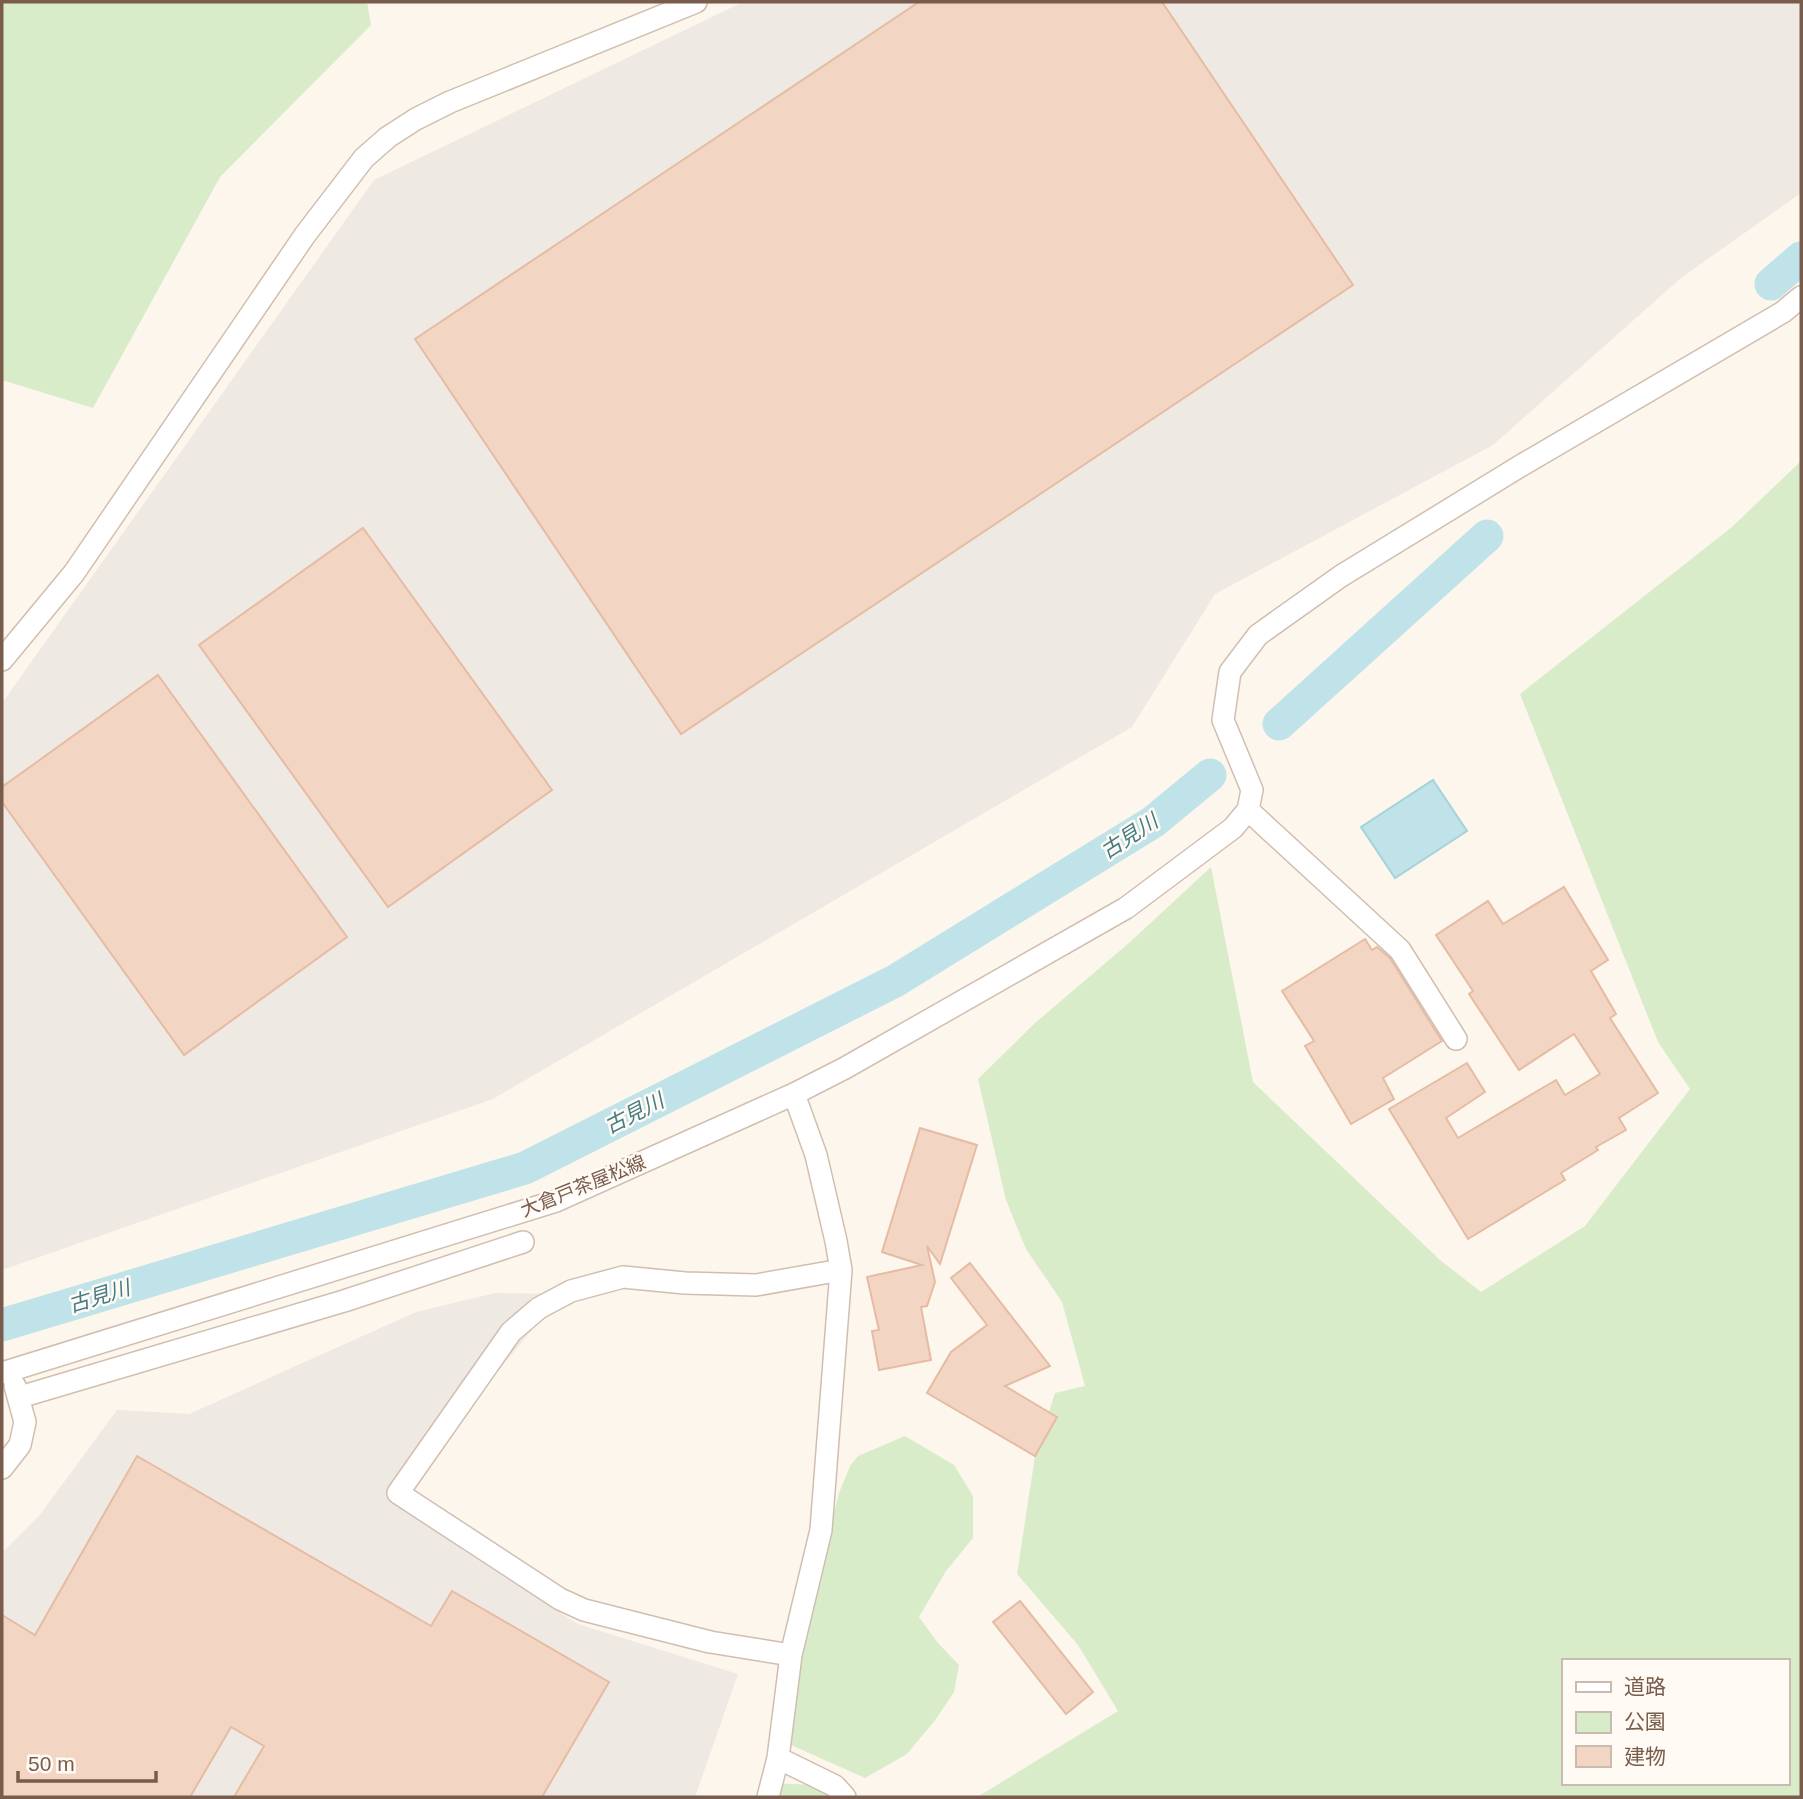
<svg xmlns="http://www.w3.org/2000/svg" width="1803" height="1799" viewBox="0 0 1803 1799" font-family="Arial,'Noto Sans JP',sans-serif">
<style>
.industrial{fill:#efe9e4}
.green{fill:#d8ecc9;fill-rule:evenodd}
.water{fill:#bfe3e8;stroke:#a5d3da;stroke-width:2}
.lines{fill:none;stroke-linecap:round;stroke-linejoin:round}
.river{stroke:#bfe3e8;stroke-width:33}
.building{fill:#f3d5c3;stroke:#e6bba3;stroke-width:2}
.minor-casing{stroke:#d1beb0;stroke-width:24}
.minor{stroke:#fff;stroke-width:21}
.labels{text-anchor:middle;dominant-baseline:central;stroke-width:5;stroke-linejoin:round;paint-order:stroke}
.street-label{font-size:19px;fill:#7a5c4d;stroke:#fffaf3}
.water-label{font-size:21px;font-style:italic;fill:#437c86;stroke:#fffaf3}
</style>
<rect width="100%" height="100%" fill="#fdf6ec"/>
<path class="industrial" d="M 743,2 L 1801,2 L 1801,193 L 1681,278 L 1493,445 L 1215,594 L 1132,727 L 493,1099 L 2,1270 L 2,703 L 374,180 Z
M 495,1293 L 561,1294 L 398,1494 L 464,1551 L 578,1624 L 738,1674 L 695,1797 L 2,1797 L 2,1553 L 39,1516 L 117,1410 L 189,1414 L 416,1312 Z"/>
<path class="green" d="M 2,2 L 367,2 L 371,25 L 220,177 L 93,408 L 2,380 Z
M 1801,461 L 1801,1797 L 973,1797 L 979,1796 L 1118,1711 L 1078,1645 L 1017,1574 L 1035,1456 L 1055,1393 L 1085,1386 L 1062,1302 L 1026,1249 L 1006,1200 L 978,1079 L 1035,1023 L 1129,943 L 1211,867 L 1253,1082 L 1440,1260 L 1481,1292 L 1585,1226 L 1690,1089 L 1658,1042 L 1520,694 L 1732,527 ZM 1563,1661 L 1787,1661 L 1787,1783 L 1563,1783 Z
M 905,1436 L 954,1465 L 973,1496 L 973,1538 L 946,1571 L 919,1617 L 938,1643 L 959,1665 L 954,1692 L 936,1719 L 907,1754 L 865,1778 L 773,1737 L 785,1652 L 821,1580 L 831,1525 L 839,1493 L 850,1466 L 858,1456 Z
M 772,1783 L 835,1786 L 844,1797 L 768,1797 Z"/>
<path class="water" d="M 1433,780 L 1467,831 L 1395,878 L 1361,827 Z"/>
<g class="lines">
<path class="river" d="M 1771,284 L 1801,258
M 1279,724 L 1487,536
M 2,1325 L 525,1168 L 895,981 L 1153,822 L 1210,775"/>
</g>
<path class="building" d="M 919,2 L 1162,2 L 1353,285 L 681,734 L 415,339 Z
M 363,528 L 552,790 L 388,907 L 199,645 Z
M 158,675 L 347,937 L 184,1055 L 2,802 L 2,787 Z
M 1564,887 L 1608,960 L 1591,971 L 1616,1014 L 1610,1018 L 1658,1093 L 1619,1118 L 1626,1130 L 1596,1147 L 1598,1150 L 1561,1173 L 1565,1180 L 1468,1239 L 1389,1109 L 1467,1063 L 1485,1092 L 1446,1118 L 1458,1138 L 1556,1080 L 1565,1095 L 1600,1074 L 1574,1034 L 1519,1070 L 1469,994 L 1473,991 L 1436,935 L 1488,901 L 1503,924 Z
M 1365,939 L 1372,950 L 1377,947 L 1390,958 L 1442,1041 L 1383,1078 L 1394,1099 L 1351,1124 L 1305,1046 L 1314,1041 L 1282,991 Z
M 920,1128 L 977,1145 L 940,1264 L 927,1246 L 935,1282 L 927,1306 L 921,1307 L 931,1360 L 879,1370 L 872,1331 L 879,1330 L 867,1277 L 922,1265 L 882,1252 Z
M 970,1263 L 1050,1366 L 1005,1386 L 1057,1417 L 1035,1456 L 927,1393 L 951,1352 L 987,1325 L 951,1278 Z
M 137,1456 L 431,1626 L 452,1591 L 609,1682 L 542,1797 L 234,1797 L 264,1746 L 231,1727 L 190,1797 L 2,1797 L 2,1615 L 35,1635 Z
M 1020,1601 L 1093,1692 L 1066,1714 L 993,1622 Z"/>
<g class="lines">
<defs>
<path id="minor" d="M 2,660 L 74,573 L 305,235 L 364,158 L 388,137 L 416,119 L 450,102 L 696,2
M 1248,810 L 1400,950 L 1456,1039
M 2,1373 L 556,1201 L 794,1094 L 845,1068 L 1126,908 L 1233,828 L 1248,810 L 1252,790 L 1223,720 L 1230,672 L 1258,635 L 1341,576 L 1522,465 L 1783,312 L 1801,297
M 20,1397 L 344,1301 L 523,1242
M 2,1468 L 20,1445 L 25,1422 L 15,1386
M 791,1655 L 710,1642 L 584,1610 L 560,1599 L 398,1493 L 511,1332 L 539,1308 L 571,1291 L 623,1277 L 685,1283 L 756,1285 L 841,1270
M 778,1758 L 835,1786 L 845,1797
M 768,1797 L 778,1758 L 791,1655 L 821,1530 L 841,1270 L 836,1241 L 816,1155 L 794,1094"/>
</defs>
<use href="#minor" class="minor-casing"/>
<use href="#minor" class="minor"/>
</g>
<g class="labels">
<g class="street-label">
<text transform="translate(583 1186) rotate(-22)">大倉戸茶屋松線</text>
</g>
<g class="water-label">
<text transform="translate(1129 836) rotate(-33)">古見川</text>
<text transform="translate(634 1113) rotate(-27)">古見川</text>
<text transform="translate(99 1296) rotate(-17)">古見川</text>
</g>
</g>
<rect width="1803" height="1799" fill="none" stroke="#7a5c4d" stroke-width="7"/>
<rect x="1562" y="1659" width="228" height="126" fill="#fffaf3" stroke="#cabbb1" stroke-width="2"/>
<rect x="1576" y="1682" width="35" height="10" fill="#ffffff" stroke="#cabbb1" stroke-width="2"/>
<text x="1624" y="1694" font-size="21" fill="#7a5c4d">道路</text>
<rect x="1576" y="1712" width="35" height="21" fill="#d8ecc9" stroke="#cabbb1" stroke-width="2"/>
<text x="1624" y="1729" font-size="21" fill="#7a5c4d">公園</text>
<rect x="1576" y="1746" width="35" height="21" fill="#f3d5c3" stroke="#cabbb1" stroke-width="2"/>
<text x="1624" y="1764" font-size="21" fill="#7a5c4d">建物</text>
<path d="M18 1771v10h138v-10" fill="none" stroke="#7a5c4d" stroke-width="3.5"/>
<text x="28" y="1771" font-size="21" fill="#7a5c4d" stroke="#fffaf3" stroke-width="5" paint-order="stroke">50 m</text>
</svg>
